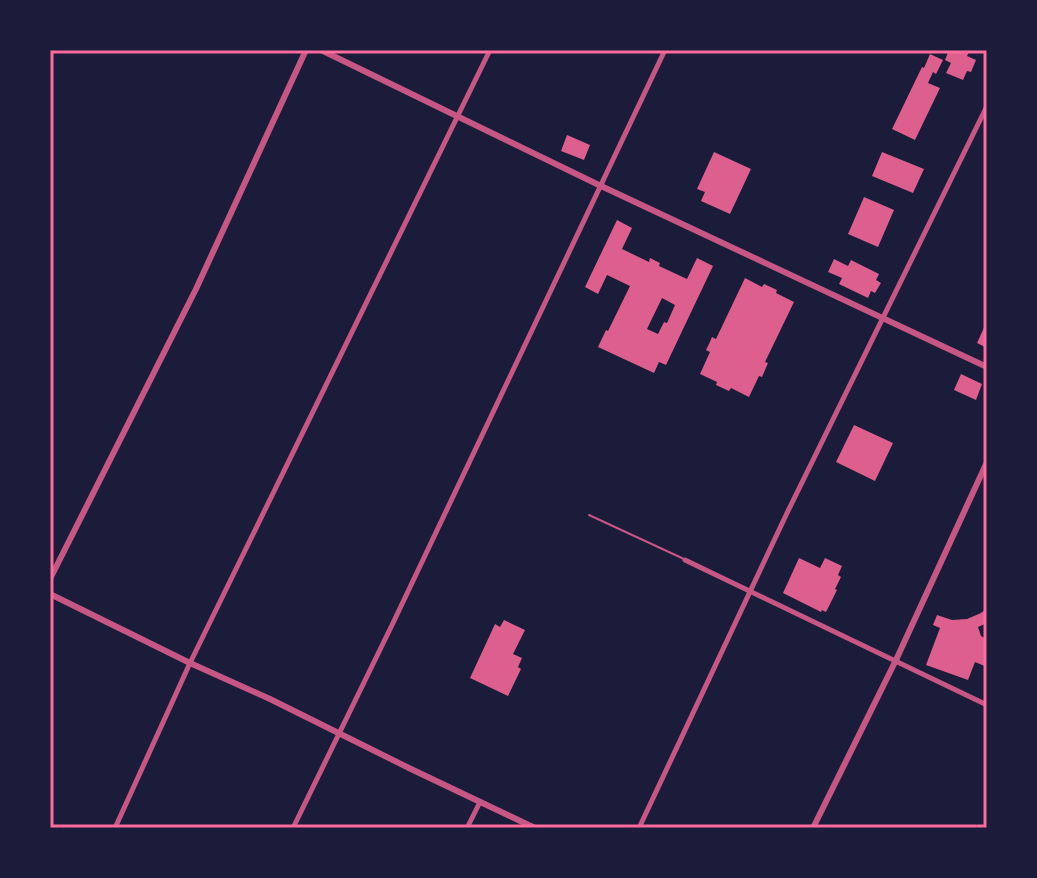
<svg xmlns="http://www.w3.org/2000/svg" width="1037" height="878" viewBox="0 0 1037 878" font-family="'IBM Plex Serif',serif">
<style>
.building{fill:#dd5f8e;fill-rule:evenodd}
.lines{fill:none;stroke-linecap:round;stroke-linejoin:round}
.service{stroke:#c65784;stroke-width:2}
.minor{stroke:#c65784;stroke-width:5}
.tertiary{stroke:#c65784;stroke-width:6}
.neatline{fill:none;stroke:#ff6b9d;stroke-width:3}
</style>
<rect width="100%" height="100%" fill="#1b1b3a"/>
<path class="building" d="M 949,50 L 959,52 L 960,50 L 964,50 L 969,52 L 967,56 L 976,60 L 971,72 L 967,71 L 963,80 L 946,73 L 951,63 L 945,60 Z
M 930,54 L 943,60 L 936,74 L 933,72 L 928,83 L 940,88 L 915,140 L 892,129 L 922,67 L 924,68 Z
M 567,135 L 590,145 L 584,160 L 561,151 Z
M 714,152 L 751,169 L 730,214 L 701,201 L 705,192 L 697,189 Z
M 882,152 L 924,169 L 913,193 L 872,176 Z
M 864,197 L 894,210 L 878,247 L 848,234 Z
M 617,220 L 632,228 L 622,249 L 649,262 L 650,258 L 660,263 L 659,266 L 687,279 L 697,258 L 713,266 L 666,365 L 659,362 L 654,373 L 598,347 L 606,330 L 608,331 L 630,286 L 607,275 L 598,294 L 585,287 ZM 662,298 L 675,305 L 667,323 L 664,322 L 658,334 L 647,329 Z
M 834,259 L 848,266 L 851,260 L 879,274 L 876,280 L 881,283 L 875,293 L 871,291 L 868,298 L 839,284 L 842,278 L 828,272 Z
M 745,278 L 762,287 L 764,284 L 777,290 L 776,293 L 794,302 L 765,362 L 768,363 L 762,377 L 759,376 L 749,397 L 731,388 L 729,391 L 716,385 L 717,382 L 700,374 L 710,352 L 706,350 L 709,344 L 712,337 L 716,339 Z
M 987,321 L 987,348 L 977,343 Z
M 961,374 L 982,384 L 976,400 L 954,390 Z
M 854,425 L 893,443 L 875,481 L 836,462 Z
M 799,558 L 820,568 L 825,558 L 842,566 L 838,575 L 841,577 L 835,589 L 837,590 L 826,612 L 822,610 L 821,612 L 783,593 Z
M 987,608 L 987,623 L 978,627 L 981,636 L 987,639 L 987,667 L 975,662 L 968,680 L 926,665 L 940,628 L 933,625 L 937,615 L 952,620 L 967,619 L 981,613 Z
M 504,620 L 525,630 L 513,654 L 522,658 L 518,667 L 521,669 L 508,696 L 470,678 L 495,624 L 500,627 Z"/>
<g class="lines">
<path class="service" d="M 589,515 L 684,559"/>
<path class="minor" d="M 685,560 L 987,705
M 115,828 L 190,663 L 490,50
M 293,828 L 393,623 L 665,50
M 467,828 L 480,802
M 639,828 L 787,513 L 987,106"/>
<path class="tertiary" d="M 321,50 L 601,186 L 987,367
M 50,579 L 196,289 L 306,50
M 50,594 L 190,663 L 270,699 L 411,769 L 535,828
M 813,828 L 896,660 L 987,462"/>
</g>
<rect width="1037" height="878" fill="none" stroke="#1b1b3a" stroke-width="104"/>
<rect x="52" y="52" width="933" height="774" class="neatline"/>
</svg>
